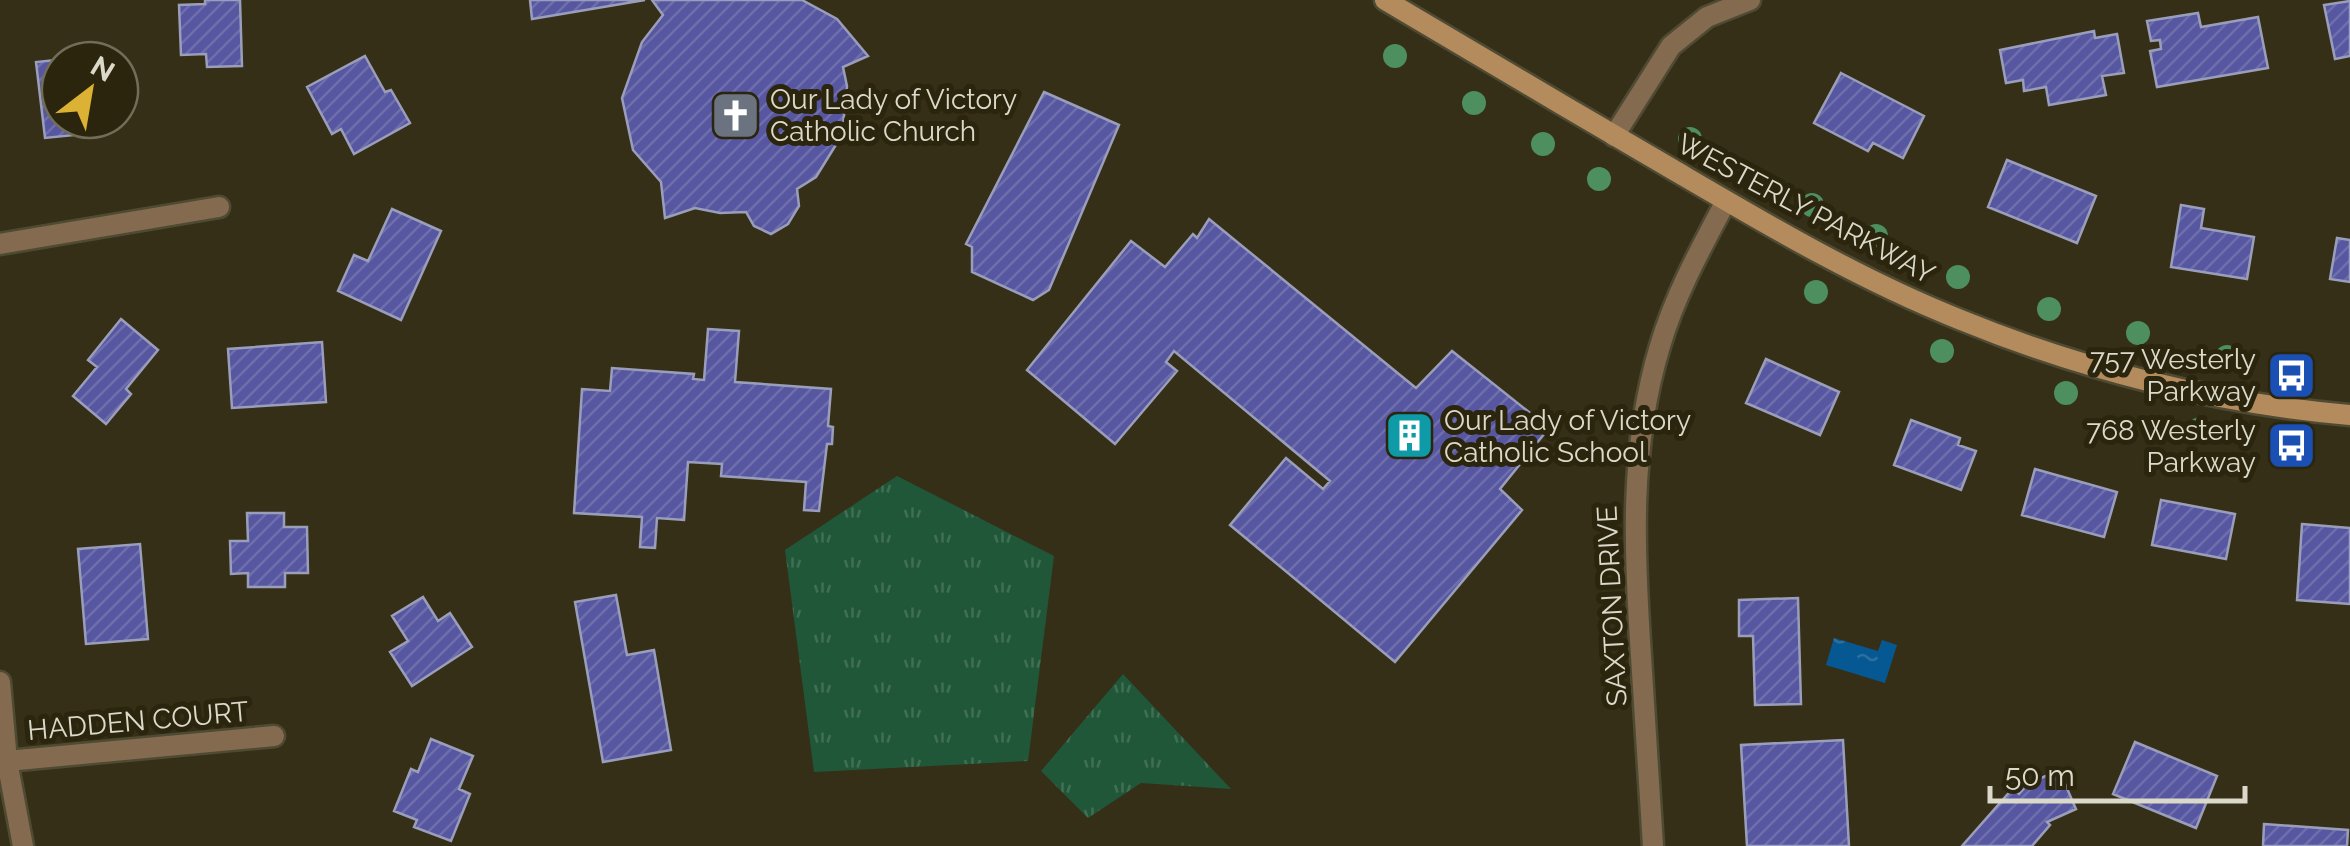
<svg xmlns="http://www.w3.org/2000/svg" width="2350" height="846" viewBox="0 0 2350 846" font-family="Raleway,sans-serif">
<style>
.grass{fill:url(#grass-tufts)}
.water{fill:url(#water-ripples)}
.building{fill:url(#building-hatch);stroke:#9b9eba;stroke-width:2.5}
.lines{fill:none;stroke-linecap:round;stroke-linejoin:round}
.minor-casing{stroke:#4f4a33;stroke-width:25}
.secondary-casing{stroke:#4f4a33;stroke-width:25}
.minor{stroke:#846a4e;stroke-width:20}
.secondary{stroke:#b48b5d;stroke-width:20}
.tree{fill:#4e8f5f}
.labels{text-anchor:middle;dominant-baseline:central;stroke-width:10;stroke-linejoin:round;paint-order:stroke}
.poi-label{font-size:28px;fill:#dbd9ca;stroke:#2a250c;text-anchor:start}
.street-label{font-size:28px;fill:#dbd9ca;stroke:#2a250c}
</style>
<defs>
<pattern id="grass-tufts" width="24" height="20" patternUnits="userSpaceOnUse" patternTransform="scale(2.5)"><rect width="24" height="20" fill="#205739"/><path d="M3 7l-1-3M5 7V3M7 7l1-3M15 17l-1-3M17 17v-4M19 17l1-3" fill="none" stroke="#406f54"/></pattern>
<pattern id="water-ripples" width="26" height="14" patternUnits="userSpaceOnUse" patternTransform="scale(2.5)"><rect width="26" height="14" fill="#055892"/><path d="M2 4q2-2 4 0t4 0M15 11q2-2 4 0t4 0" fill="none" stroke="#296fa0"/></pattern>
<pattern id="building-hatch" width="6" height="6" patternUnits="userSpaceOnUse" patternTransform="scale(2.5)"><rect width="6" height="6" fill="#5656a1"/><path d="M-1 1l2-2M0 6l6-6M5 7l2-2" fill="none" stroke="#6e6ead"/></pattern>
</defs>
<rect width="100%" height="100%" fill="#342f16"/>
<path class="grass" d="M 897,476 L 1054,556 L 1028,761 L 814,772 L 785,550 Z
M 1123,674 L 1231,789 L 1141,783 L 1088,818 L 1041,771 Z"/>
<path class="water" d="M 1834,638 L 1878,651 L 1882,640 L 1897,645 L 1885,683 L 1826,665 Z"/>
<path class="building" d="M 205,0 L 240,0 L 242,66 L 207,67 L 206,54 L 181,55 L 179,5 L 205,4 Z
M 530,0 L 645,0 L 532,19 Z
M 652,0 L 802,0 L 837,19 L 868,56 L 843,67 L 847,86 L 842,135 L 816,177 L 797,189 L 799,206 L 788,224 L 771,234 L 754,226 L 746,212 L 720,213 L 695,208 L 665,218 L 661,182 L 633,150 L 622,98 L 642,42 L 663,15 Z
M 2350,1 L 2350,56 L 2335,59 L 2324,5 Z
M 2198,13 L 2201,27 L 2258,17 L 2268,68 L 2157,87 L 2150,51 L 2161,49 L 2160,40 L 2151,41 L 2147,21 Z
M 2094,31 L 2095,38 L 2117,34 L 2124,73 L 2102,76 L 2106,95 L 2049,105 L 2046,87 L 2024,91 L 2023,80 L 2006,83 L 2000,50 Z
M 365,56 L 385,92 L 391,90 L 410,123 L 354,154 L 341,129 L 332,134 L 307,87 Z
M 86,57 L 86,60 L 60,60 L 60,120 L 93,120 L 95,133 L 45,138 L 36,62 Z
M 1841,73 L 1924,116 L 1903,158 L 1873,143 L 1868,151 L 1814,123 Z
M 1044,92 L 1119,125 L 1049,290 L 1033,300 L 972,272 L 972,247 L 966,244 Z
M 2007,160 L 2096,196 L 2077,243 L 1988,207 Z
M 2181,205 L 2204,209 L 2201,228 L 2254,237 L 2247,279 L 2171,267 Z
M 392,209 L 441,231 L 401,320 L 338,291 L 354,255 L 368,261 Z
M 1209,219 L 1416,388 L 1452,351 L 1549,428 L 1500,489 L 1522,510 L 1395,662 L 1230,525 L 1286,458 L 1323,489 L 1330,481 L 1174,351 L 1166,362 L 1177,371 L 1115,444 L 1027,370 L 1131,241 L 1165,267 L 1193,234 L 1197,238 Z
M 2337,238 L 2350,240 L 2350,282 L 2330,279 Z
M 121,319 L 158,350 L 126,389 L 131,394 L 106,424 L 73,396 L 97,367 L 88,360 Z
M 708,329 L 739,331 L 735,382 L 831,389 L 828,426 L 833,427 L 832,444 L 827,444 L 819,511 L 804,510 L 806,482 L 721,476 L 722,464 L 688,462 L 684,520 L 657,518 L 655,548 L 640,547 L 642,517 L 574,513 L 582,389 L 610,391 L 612,368 L 694,374 L 693,379 L 704,380 Z
M 322,342 L 326,402 L 232,408 L 228,349 Z
M 1766,359 L 1839,392 L 1820,435 L 1746,403 Z
M 1911,420 L 1960,438 L 1958,445 L 1976,451 L 1961,490 L 1894,465 Z
M 2035,469 L 2117,492 L 2104,537 L 2022,515 Z
M 2161,500 L 2235,514 L 2226,559 L 2152,545 Z
M 247,513 L 284,513 L 284,527 L 307,527 L 308,573 L 285,573 L 285,587 L 248,587 L 248,573 L 231,574 L 230,541 L 248,541 Z
M 2302,524 L 2350,528 L 2350,604 L 2297,600 Z
M 140,544 L 148,639 L 86,644 L 78,549 Z
M 616,595 L 627,655 L 654,650 L 671,750 L 603,762 L 575,602 Z
M 423,597 L 438,621 L 450,613 L 472,647 L 412,686 L 390,652 L 408,641 L 392,616 Z
M 1798,598 L 1801,704 L 1755,705 L 1753,636 L 1739,636 L 1739,600 Z
M 431,739 L 473,756 L 459,789 L 470,794 L 451,841 L 414,827 L 417,820 L 394,811 L 411,769 L 418,772 Z
M 1843,740 L 1849,846 L 1747,846 L 1741,745 Z
M 2135,742 L 2217,776 L 2196,828 L 2113,794 Z
M 2059,770 L 2076,809 L 2047,822 L 2050,825 L 2032,846 L 1962,846 L 2013,788 L 2019,794 L 2028,784 Z
M 2264,824 L 2348,830 L 2347,846 L 2263,846 Z"/>
<g class="lines">
<defs>
<path id="minor" d="M 1614,136 L 1671,46 L 1707,17 L 1750,0
M 0,244 L 219,207
M 0,682 L 7,761 L 23,846
M 7,761 L 274,736
M 1653,846 C 1649,783 1645,719 1641,656 C 1634,551 1629,448 1660,346 C 1675,295 1701,248 1726,201"/>
<path id="secondary" d="M 1385,0 C 1481,57 1576,113 1672,169 C 1766,224 1860,280 1961,320 C 2083,370 2218,404 2350,415"/>
</defs>
<use href="#minor" class="minor-casing"/>
<use href="#secondary" class="secondary-casing"/>
<use href="#minor" class="minor"/>
<use href="#secondary" class="secondary"/>
</g>
<g class="tree">
<circle cx="1395" cy="56" r="12"/>
<circle cx="1474" cy="103" r="12"/>
<circle cx="1690" cy="139" r="12"/>
<circle cx="1543" cy="144" r="12"/>
<circle cx="1599" cy="179" r="12"/>
<circle cx="1812" cy="205" r="12"/>
<circle cx="1876" cy="236" r="12"/>
<circle cx="1958" cy="277" r="12"/>
<circle cx="1816" cy="292" r="12"/>
<circle cx="2049" cy="309" r="12"/>
<circle cx="2138" cy="333" r="12"/>
<circle cx="1942" cy="351" r="12"/>
<circle cx="2227" cy="357" r="12"/>
<circle cx="2066" cy="393" r="12"/>
<circle cx="2200" cy="429" r="12"/>
<circle cx="2299" cy="444" r="12"/>
</g>
<defs>
<symbol id="church-square" viewBox="-11 -11 22 22"><rect x="-9" y="-9" width="18" height="18" rx="4" fill="#6b7280" stroke="#2a250c"/><path d="M-1.2-6h2.4v3.5h3.3v2.4h-3.3V6h-2.4V-.1h-3.3v-2.4h3.3Z" fill="#fff"/></symbol>
<symbol id="bus-square" viewBox="-11 -11 22 22"><rect x="-9" y="-9" width="18" height="18" rx="4" fill="#1a4fb4" stroke="#2a250c"/><path d="M-5-6H5V4H4V6H2V4H-2V6H-4V4H-5ZM-3.5-4V0h7V-4ZM-3.5 1.2v1.5H-2V1.2ZM2 1.2v1.5H3.5V1.2Z" fill="#fff"/></symbol>
<symbol id="building-square" viewBox="-11 -11 22 22"><rect x="-9" y="-9" width="18" height="18" rx="4" fill="#0f9aa8" stroke="#2a250c"/><path d="M-4-6H4V6H1V3H-1V6H-4ZM-2.5-4.3h1.7v1.8h-1.7ZM.8-4.3h1.7v1.8H.8ZM-2.5-1h1.7V.8h-1.7ZM.8-1h1.7V.8H.8Z" fill="#fff"/></symbol>
</defs>
<g fill-rule="evenodd">
<use href="#church-square" x="708" y="88" width="55" height="55"/>
<use href="#bus-square" x="2264" y="348" width="55" height="55"/>
<use href="#building-square" x="1382" y="408" width="55" height="55"/>
<use href="#bus-square" x="2264" y="418" width="55" height="55"/>
</g>
<g class="labels">
<g class="poi-label">
<text x="770" y="99">Our Lady of Victory<tspan x="770" dy="32">Catholic Church</tspan></text>
<text x="2256" y="359" text-anchor="end">757 Westerly<tspan x="2256" dy="32">Parkway</tspan></text>
<text x="1444" y="420">Our Lady of Victory<tspan x="1444" dy="32">Catholic School</tspan></text>
<text x="2256" y="430" text-anchor="end">768 Westerly<tspan x="2256" dy="32">Parkway</tspan></text>
</g>
<g class="street-label">
<text transform="translate(1806 209) rotate(28)">WESTERLY PARKWAY</text>
<text transform="translate(1612 606) rotate(-93)">SAXTON DRIVE</text>
<text transform="translate(138 721) rotate(-5)">HADDEN COURT</text>
</g>
</g>
<g transform="translate(90 90) rotate(31)"><circle r="48" fill="#2a250c" stroke="#716d58" stroke-width="2.5"/>
<path d="M0-8L18 38L0 25L-18 38Z" fill="#dbb233"/>
<text y="-15" font-size="28" font-weight="bold" text-anchor="middle" fill="#dbd9ca">N</text>
</g>
<path d="M1990 786v15h255v-15" fill="none" stroke="#dbd9ca" stroke-width="5"/>
<text x="2005" y="786" font-size="30" fill="#dbd9ca" stroke="#2a250c" stroke-width="8" paint-order="stroke">50 m</text>
</svg>
